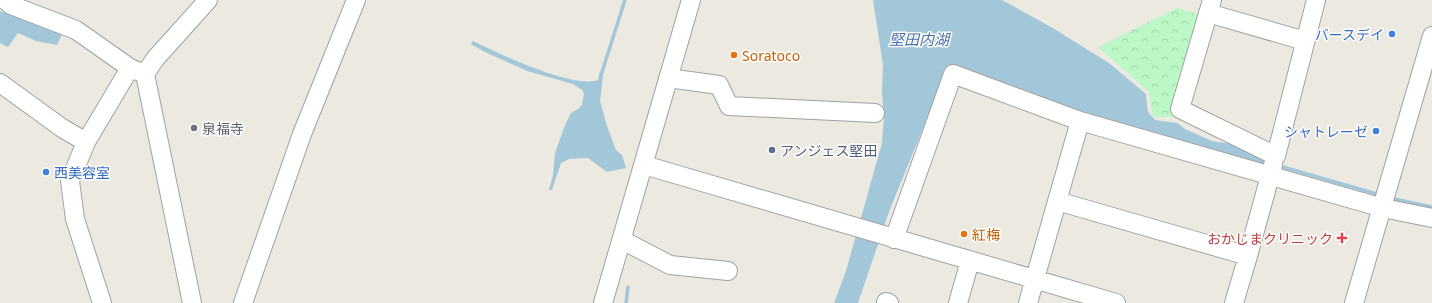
<svg xmlns="http://www.w3.org/2000/svg" width="1432" height="303" viewBox="0 0 1432 303" font-family="'Noto Sans','Noto Sans JP',sans-serif">
<style>
.park{fill:url(#park-crowns)}
.water{fill:#a1c7d9}
.lines{fill:none;stroke-linecap:round;stroke-linejoin:round}
.stream{stroke:#a1c7d9;stroke-width:3.5}
.minor-casing{stroke:#a1a1a1;stroke-width:20}
.minor{stroke:#fff;stroke-width:18}
.shop-dot{fill:#3f7fe0;stroke:#fff;stroke-width:1.5}
.food-dot{fill:#e8710a;stroke:#fff;stroke-width:1.5}
.worship-dot{fill:#6b7280;stroke:#fff;stroke-width:1.5}
.service-dot{fill:#5c6f8a;stroke:#fff;stroke-width:1.5}
.health-dot{fill:#e0444e;stroke:#fff;stroke-width:1.5}
.labels{text-anchor:middle;dominant-baseline:central;stroke-width:3;stroke-linejoin:round;paint-order:stroke}
.shop-label{font-size:14px;fill:#366cbe;stroke:#fff;text-anchor:end}
.food-label{font-size:14px;fill:#c56008;stroke:#fff;text-anchor:start}
.worship-label{font-size:14px;fill:#5b616d;stroke:#fff;text-anchor:start}
.service-label{font-size:14px;fill:#4e5e75;stroke:#fff;text-anchor:start}
.health-label{font-size:14px;fill:#be3a42;stroke:#fff;text-anchor:end}
.water-label{font-size:15px;font-style:italic;fill:#4b6fa6;stroke:#fff}
</style>
<defs>
<pattern id="park-crowns" width="20" height="18" patternUnits="userSpaceOnUse"><rect width="20" height="18" fill="#bcf7c7"/><path d="M2 6a3 3 0 1 1 6 0M12 15a3 3 0 1 1 6 0" fill="none" stroke="#a1d3aa"/></pattern>
</defs>
<rect width="100%" height="100%" fill="#ece9e0"/>
<path class="park" d="M 1177,8 L 1201,15 L 1176,99 L 1173,117 L 1153,117 L 1149,92 L 1098,47 Z"/>
<path class="water" d="M 873,0 L 1002,0 L 1051,27 L 1109,63 L 1146,94 L 1148,112 L 1155,120 L 1177,123 L 1185,129 L 1212,141 L 1237,145 L 1265,159 L 1263,167 L 1119,126 L 949,65 L 890,209 L 858,303 L 834,303 L 846,271 L 882,143 L 884,117 L 882,92 L 883,65 Z
M 0,11 L 62,34 L 57,45 L 36,41 L 18,33 L 8,47 L 0,43 Z
M 473,41 C 498,53 572,89 598,80 L 599,74 L 603,76 L 600,101 L 607,126 L 616,150 L 622,155 L 626,168 L 607,172 L 588,158 L 569,159 L 561,163 L 552,190 L 549,190 L 553,175 L 555,153 L 565,125 L 571,113 L 578,109 L 582,105 L 584,94 L 582,90 L 573,84 L 527,71 L 483,51 L 471,44 Z"/>
<g class="lines">
<path class="stream" d="M 601,75 L 625,0
M 1279,166 L 1380,195
M 1390,198 L 1432,207
M 626,303 L 628,287"/>
<defs>
<path id="minor" d="M 5,0 L 11,5 L 76,30 L 130,68
M 1212,0 L 1180,109 L 1276,156 L 1316,0
M 1208,13 L 1305,41
M 668,78 L 719,85 L 729,106 L 875,113
M 0,83 L 62,128 L 86,142
M 644,165 L 1116,303
M 1057,201 L 1248,256
M 894,239 L 953,74 L 1080,121 L 1383,208 L 1432,218
M 622,240 L 670,265 L 728,271
M 886,302 L 889,303
M 102,303 L 75,219 L 70,181 L 86,142 L 130,68 L 145,74
M 192,303 L 145,74 L 155,59 L 208,0
M 243,303 L 302,134 L 356,0
M 603,303 L 691,0
M 958,303 L 970,261
M 1028,303 L 1080,121
M 1234,303 L 1248,256 L 1273,165
M 1354,303 L 1432,36"/>
</defs>
<use href="#minor" class="minor-casing"/>
<use href="#minor" class="minor"/>
</g>
<g class="shop-dot">
<circle cx="1392" cy="34" r="4"/>
<circle cx="1376" cy="131" r="4"/>
<circle cx="46" cy="172" r="4"/>
</g>
<g class="food-dot">
<circle cx="734" cy="55" r="4"/>
<circle cx="964" cy="234" r="4"/>
</g>
<circle class="worship-dot" cx="194" cy="128" r="4"/>
<circle class="service-dot" cx="772" cy="150" r="4"/>
<path class="health-dot" d="M1340 232h4v4h4v4h-4v4h-4v-4h-4v-4h4z"/>
<g class="labels">
<g class="shop-label">
<text x="1384" y="34">バースデイ</text>
<text x="1368" y="131">シャトレーゼ</text>
<text x="54" y="172" text-anchor="start">西美容室</text>
</g>
<g class="food-label">
<text x="742" y="55">Soratoco</text>
<text x="972" y="234">紅梅</text>
</g>
<g class="worship-label">
<text x="202" y="128">泉福寺</text>
</g>
<g class="service-label">
<text x="780" y="150">アンジェス堅田</text>
</g>
<g class="health-label">
<text x="1333" y="238">おかじまクリニック</text>
</g>
<g class="water-label">
<text x="919" y="39">堅田内湖</text>
</g>
</g>
</svg>
